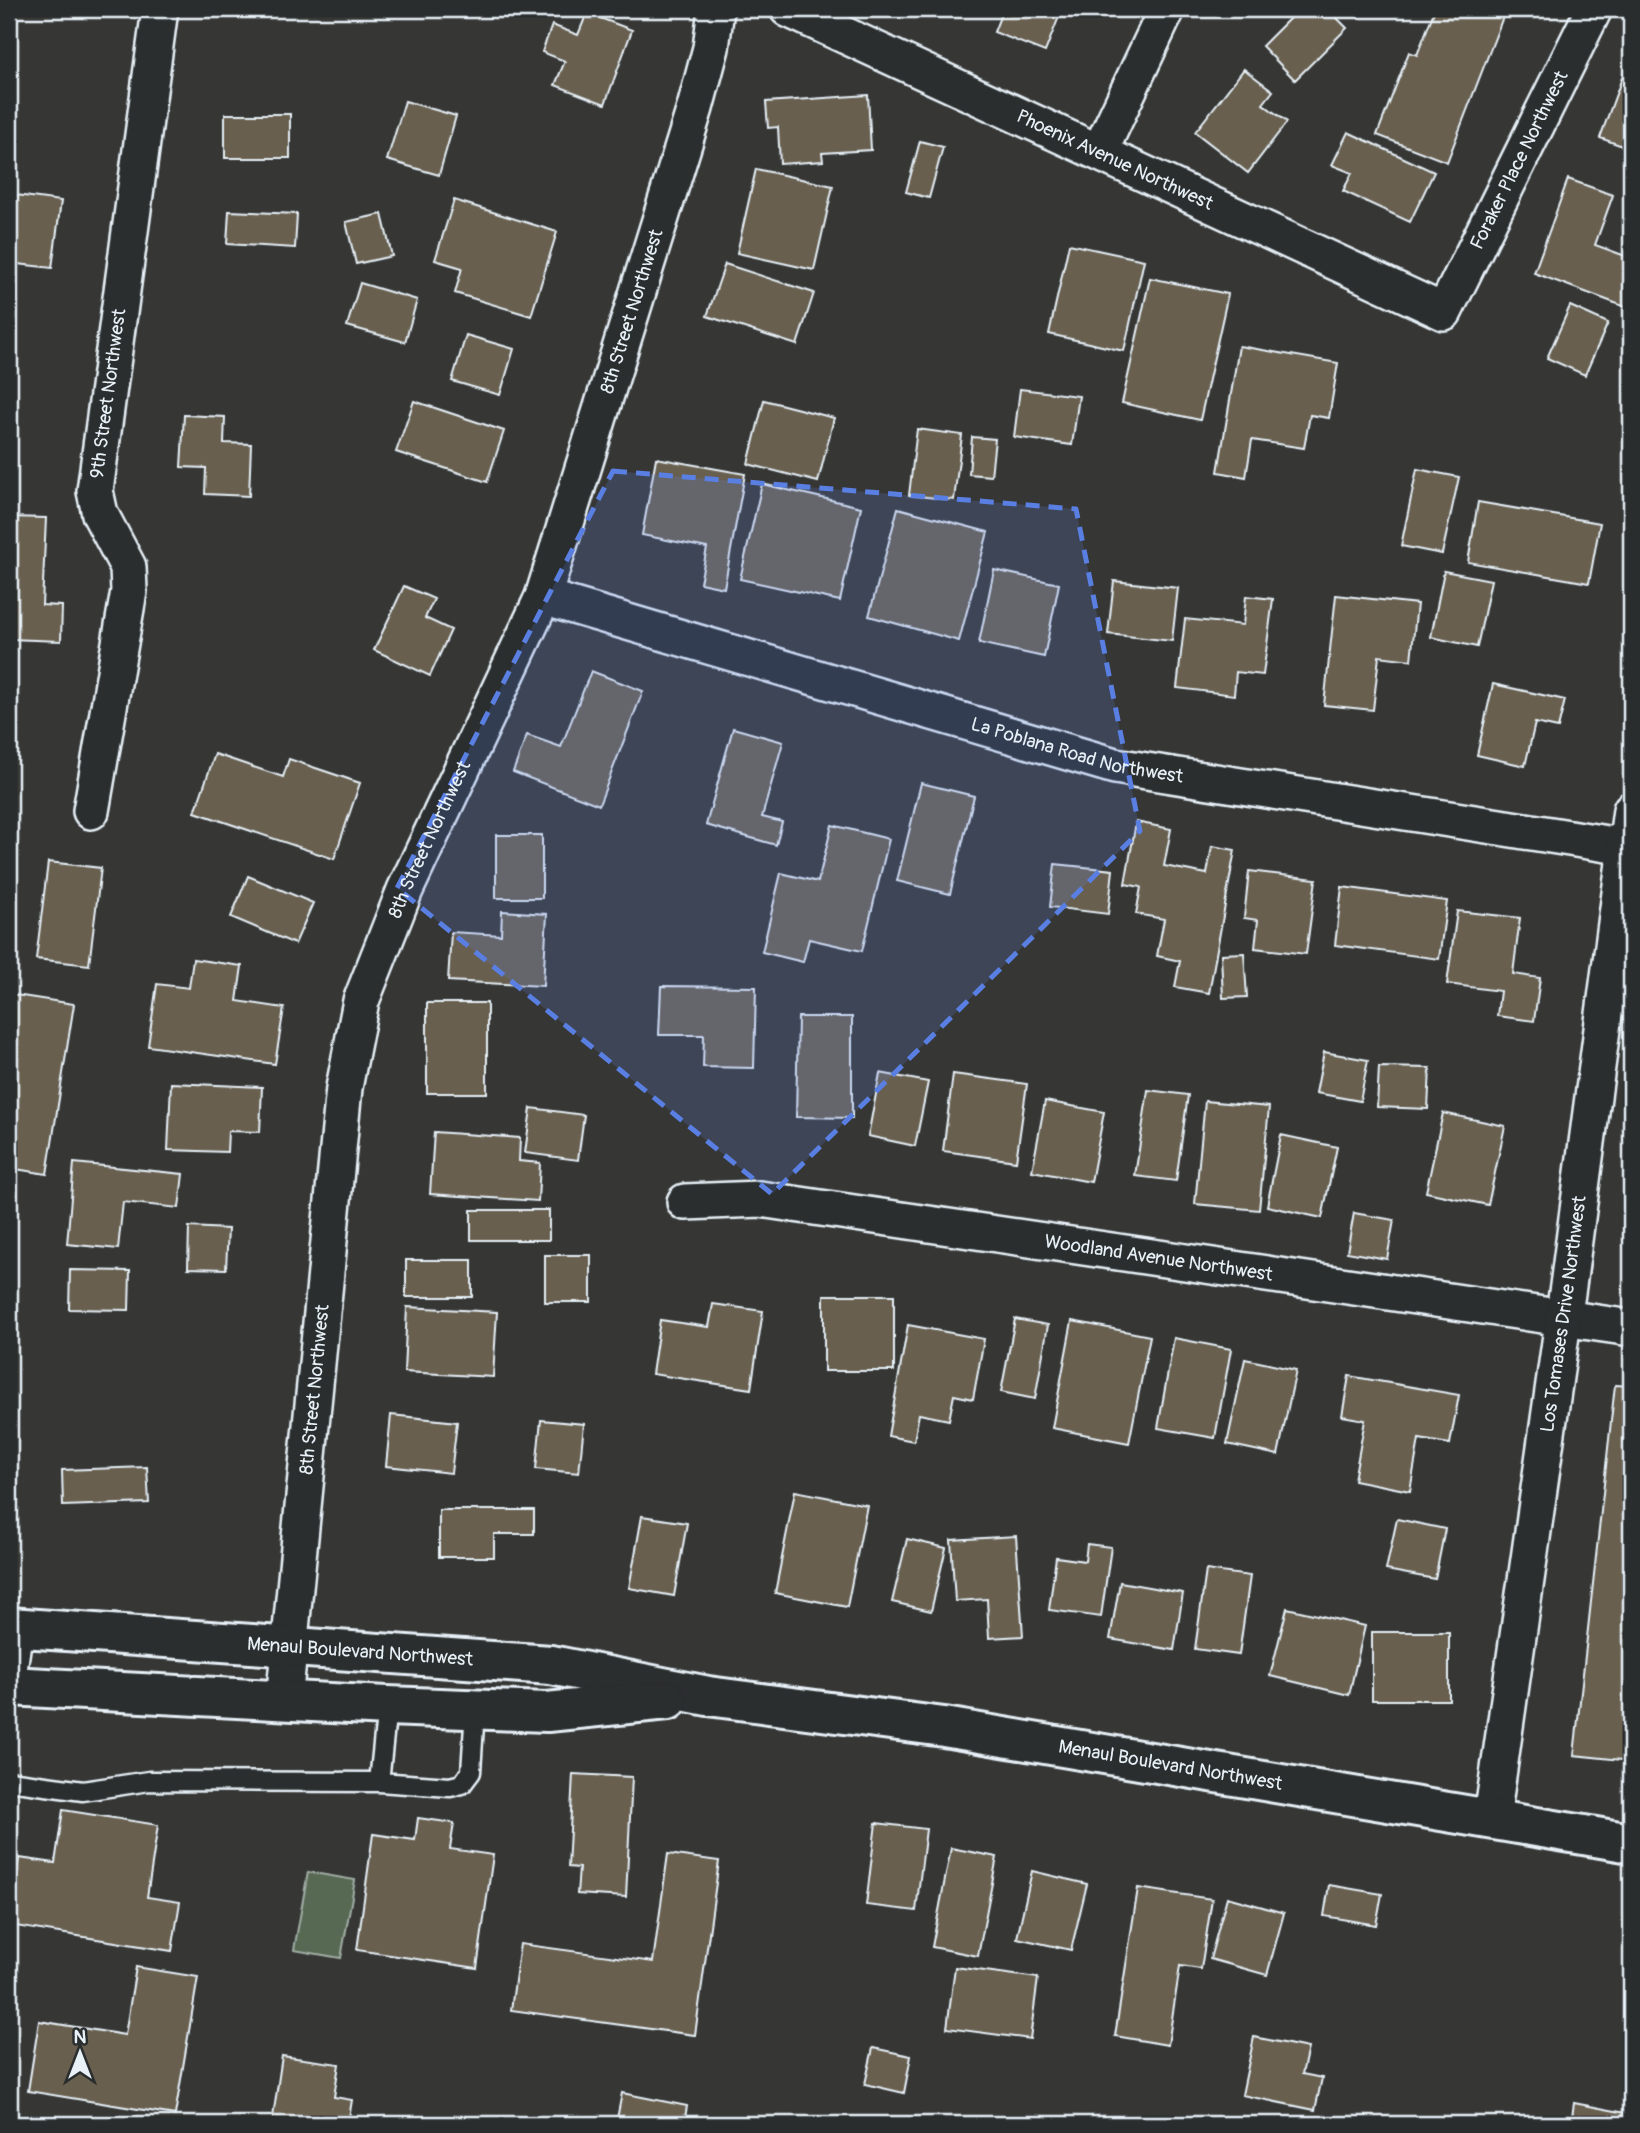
<svg xmlns="http://www.w3.org/2000/svg" width="1640" height="2133" viewBox="0 0 1640 2133" font-family="Pangolin,sans-serif">
<style>
.green{fill:#596952;stroke:#a0ada5;stroke-width:2}
.building{fill:#675f4f;stroke:#e8f1f8;stroke-width:2}
.lines{fill:none;stroke-linecap:round;stroke-linejoin:round}
.service-casing{stroke:#e8f1f8;stroke-width:23}
.minor-casing{stroke:#e8f1f8;stroke-width:40}
.secondary-casing{stroke:#e8f1f8;stroke-width:44}
.service{stroke:#2a2d2e;stroke-width:18}
.minor{stroke:#2a2d2e;stroke-width:35}
.secondary{stroke:#2a2d2e;stroke-width:38}
.marked{fill:#5a7fe2;fill-opacity:0.2;stroke:#5a7fe2;stroke-width:5;stroke-dasharray:14 9;stroke-linejoin:round}
.labels{text-anchor:middle;dominant-baseline:central;stroke-width:5;stroke-linejoin:round;paint-order:stroke}
.street-label{font-size:19px;fill:#e8f1f8;stroke:#2a2d2e}
</style>
<rect width="100%" height="100%" fill="#363735"/>
<filter id="ink" filterUnits="userSpaceOnUse"><feTurbulence type="fractalNoise" baseFrequency=".0143" numOctaves="2"/><feDisplacementMap in="SourceGraphic" scale="14" xChannelSelector="R" yChannelSelector="G"/><feConvolveMatrix kernelMatrix="1 2 1 2 8 2 1 2 1" color-interpolation-filters="sRGB"/></filter>
<g filter="url(#ink)">
<path class="green" d="M 308,1872 L 355,1880 L 341,1958 L 294,1950 Z"/>
<path class="building" d="M 1003,9 L 1062,9 L 1045,52 L 994,32 Z
M 1299,9 L 1328,9 L 1347,28 L 1295,80 L 1262,46 Z
M 1435,9 L 1506,9 L 1447,162 L 1377,135 L 1409,52 L 1417,55 Z
M 587,13 L 632,30 L 605,104 L 555,85 L 565,61 L 542,52 L 552,25 L 578,35 Z
M 1631,53 L 1631,149 L 1600,138 Z
M 1244,69 L 1273,91 L 1263,104 L 1287,122 L 1248,173 L 1195,132 Z
M 868,95 L 871,150 L 822,153 L 823,161 L 780,164 L 778,127 L 768,128 L 766,102 Z
M 405,101 L 456,116 L 439,175 L 387,160 Z
M 225,114 L 290,114 L 290,158 L 225,158 Z
M 1348,132 L 1434,172 L 1410,222 L 1343,191 L 1352,173 L 1332,165 Z
M 920,141 L 943,147 L 929,198 L 906,192 Z
M 756,169 L 833,186 L 814,270 L 737,253 Z
M 1568,179 L 1613,195 L 1595,245 L 1631,258 L 1631,309 L 1534,273 Z
M 9,194 L 61,201 L 52,268 L 9,263 Z
M 454,200 L 557,232 L 531,316 L 455,293 L 462,268 L 435,260 Z
M 229,211 L 297,214 L 295,248 L 227,244 Z
M 382,214 L 392,256 L 356,264 L 346,222 Z
M 1069,244 L 1144,260 L 1124,351 L 1049,334 Z
M 725,264 L 814,293 L 797,345 L 707,316 Z
M 1150,278 L 1228,294 L 1200,420 L 1122,403 Z
M 360,283 L 417,300 L 405,342 L 347,326 Z
M 1570,306 L 1608,323 L 1585,375 L 1547,358 Z
M 466,335 L 514,349 L 500,395 L 452,381 Z
M 1239,346 L 1338,363 L 1329,418 L 1310,415 L 1304,448 L 1252,440 L 1246,477 L 1218,472 Z
M 9,373 L 14,373 L 9,435 Z
M 1020,389 L 1079,396 L 1072,445 L 1014,437 Z
M 764,400 L 834,418 L 818,482 L 748,464 Z
M 414,401 L 504,431 L 487,482 L 396,452 Z
M 184,415 L 225,417 L 224,443 L 251,444 L 249,496 L 205,494 L 206,468 L 181,467 Z
M 917,429 L 962,435 L 954,500 L 909,495 Z
M 972,437 L 995,439 L 991,476 L 969,474 Z
M 656,458 L 745,474 L 724,588 L 700,583 L 707,548 L 642,535 Z
M 1417,469 L 1459,477 L 1442,554 L 1401,546 Z
M 762,484 L 861,507 L 840,601 L 740,579 Z
M 1478,502 L 1600,523 L 1589,583 L 1468,562 Z
M 898,508 L 988,532 L 959,641 L 869,616 Z
M 9,517 L 46,518 L 42,605 L 62,606 L 61,641 L 9,639 Z
M 994,570 L 1059,584 L 1044,657 L 979,643 Z
M 1444,571 L 1491,580 L 1477,647 L 1431,637 Z
M 1114,581 L 1178,588 L 1172,641 L 1108,634 Z
M 404,586 L 434,599 L 425,618 L 451,630 L 430,676 L 374,650 Z
M 1336,595 L 1417,604 L 1411,660 L 1379,656 L 1373,710 L 1324,705 Z
M 1246,596 L 1273,599 L 1263,675 L 1236,672 L 1234,695 L 1177,688 L 1185,619 L 1243,625 Z
M 591,671 L 643,691 L 599,805 L 513,772 L 527,735 L 561,747 Z
M 1493,684 L 1565,700 L 1558,728 L 1535,723 L 1525,766 L 1477,755 Z
M 733,728 L 783,742 L 762,817 L 782,822 L 776,845 L 706,825 Z
M 215,754 L 283,777 L 289,759 L 360,783 L 334,859 L 195,812 Z
M 921,783 L 974,796 L 950,894 L 897,881 Z
M 1136,822 L 1171,829 L 1164,866 L 1207,874 L 1212,846 L 1235,850 L 1209,993 L 1175,987 L 1180,961 L 1157,956 L 1164,919 L 1136,914 L 1141,887 L 1125,884 Z
M 832,825 L 889,839 L 862,951 L 809,939 L 803,962 L 762,952 L 781,873 L 818,882 Z
M 496,835 L 542,835 L 542,898 L 496,898 Z
M 48,862 L 101,868 L 89,965 L 36,959 Z
M 1055,864 L 1113,870 L 1108,914 L 1050,907 Z
M 1249,871 L 1316,879 L 1306,954 L 1255,948 L 1258,920 L 1244,918 Z
M 248,876 L 313,903 L 295,944 L 231,917 Z
M 1342,887 L 1447,901 L 1439,959 L 1335,945 Z
M 502,911 L 547,914 L 543,986 L 448,981 L 451,932 L 501,935 Z
M 1457,911 L 1520,918 L 1513,974 L 1540,978 L 1534,1021 L 1497,1016 L 1500,991 L 1447,984 Z
M 1244,953 L 1247,997 L 1223,998 L 1221,954 Z
M 193,959 L 242,966 L 237,1001 L 284,1008 L 275,1064 L 148,1046 L 157,984 L 189,988 Z
M 661,986 L 756,987 L 754,1068 L 703,1067 L 704,1035 L 659,1035 Z
M 9,994 L 74,1004 L 47,1174 L 9,1168 Z
M 427,1003 L 487,1003 L 487,1093 L 427,1093 Z
M 798,1017 L 852,1017 L 852,1118 L 796,1117 Z
M 1324,1052 L 1368,1060 L 1360,1101 L 1316,1093 Z
M 1379,1067 L 1430,1068 L 1428,1109 L 1377,1107 Z
M 880,1073 L 928,1082 L 915,1146 L 868,1136 Z
M 953,1074 L 1027,1084 L 1016,1161 L 943,1151 Z
M 171,1083 L 262,1087 L 260,1132 L 228,1131 L 227,1152 L 168,1150 Z
M 1148,1090 L 1188,1095 L 1176,1181 L 1135,1176 Z
M 1045,1101 L 1104,1112 L 1091,1182 L 1032,1171 Z
M 1205,1101 L 1269,1107 L 1259,1210 L 1195,1204 Z
M 531,1108 L 584,1115 L 578,1160 L 525,1153 Z
M 1443,1113 L 1505,1126 L 1488,1205 L 1426,1192 Z
M 434,1132 L 520,1138 L 519,1161 L 540,1163 L 538,1201 L 430,1194 Z
M 1281,1135 L 1337,1147 L 1322,1218 L 1267,1206 Z
M 74,1163 L 183,1174 L 179,1208 L 123,1202 L 118,1249 L 67,1244 Z
M 471,1210 L 549,1210 L 549,1240 L 471,1240 Z
M 1354,1213 L 1394,1220 L 1387,1259 L 1347,1252 Z
M 189,1227 L 228,1229 L 226,1269 L 188,1268 Z
M 545,1255 L 591,1255 L 591,1302 L 545,1302 Z
M 406,1260 L 472,1260 L 472,1297 L 406,1297 Z
M 70,1270 L 130,1271 L 129,1310 L 69,1309 Z
M 824,1295 L 894,1295 L 894,1371 L 824,1371 Z
M 713,1304 L 763,1311 L 751,1389 L 652,1374 L 660,1320 L 709,1327 Z
M 407,1307 L 497,1312 L 493,1377 L 404,1372 Z
M 1015,1319 L 1048,1325 L 1035,1399 L 1001,1392 Z
M 1072,1321 L 1150,1336 L 1129,1443 L 1052,1428 Z
M 908,1325 L 984,1339 L 973,1399 L 954,1395 L 949,1420 L 919,1414 L 914,1441 L 888,1436 Z
M 1174,1338 L 1231,1349 L 1215,1438 L 1158,1428 Z
M 1245,1359 L 1296,1370 L 1278,1455 L 1227,1444 Z
M 1349,1376 L 1459,1395 L 1450,1444 L 1419,1439 L 1410,1491 L 1354,1480 L 1365,1420 L 1342,1416 Z
M 1615,1385 L 1631,1386 L 1631,1761 L 1574,1755 Z
M 391,1415 L 457,1422 L 451,1473 L 386,1466 Z
M 541,1420 L 584,1424 L 579,1473 L 536,1469 Z
M 147,1467 L 149,1503 L 63,1506 L 62,1470 Z
M 795,1491 L 867,1505 L 847,1607 L 775,1593 Z
M 439,1510 L 534,1510 L 534,1534 L 494,1534 L 494,1557 L 439,1557 Z
M 642,1516 L 687,1523 L 674,1596 L 629,1588 Z
M 1397,1519 L 1445,1529 L 1435,1579 L 1386,1570 Z
M 1016,1536 L 1023,1636 L 989,1638 L 987,1599 L 955,1601 L 951,1540 Z
M 907,1539 L 946,1548 L 931,1611 L 892,1602 Z
M 1087,1544 L 1111,1547 L 1101,1617 L 1049,1610 L 1056,1557 L 1085,1561 Z
M 1206,1570 L 1250,1576 L 1239,1655 L 1195,1649 Z
M 1120,1582 L 1183,1593 L 1174,1650 L 1110,1639 Z
M 1287,1608 L 1365,1626 L 1349,1695 L 1270,1676 Z
M 1372,1632 L 1449,1632 L 1449,1700 L 1372,1700 Z
M 573,1774 L 632,1777 L 626,1897 L 577,1894 L 579,1868 L 568,1867 Z
M 63,1810 L 158,1825 L 147,1897 L 180,1902 L 172,1951 L 9,1925 L 19,1858 L 55,1863 Z
M 418,1818 L 454,1823 L 450,1849 L 493,1855 L 477,1968 L 357,1950 L 373,1834 L 415,1840 Z
M 876,1823 L 926,1829 L 916,1911 L 866,1905 Z
M 951,1848 L 997,1857 L 978,1956 L 932,1947 Z
M 668,1854 L 719,1861 L 695,2035 L 511,2010 L 520,1944 L 653,1962 Z
M 1032,1871 L 1087,1884 L 1071,1950 L 1017,1938 Z
M 1329,1885 L 1382,1894 L 1376,1925 L 1324,1916 Z
M 1138,1888 L 1212,1899 L 1201,1969 L 1180,1966 L 1168,2045 L 1115,2036 Z
M 1227,1897 L 1284,1913 L 1267,1975 L 1210,1959 Z
M 136,1967 L 198,1977 L 175,2115 L 28,2091 L 39,2021 L 125,2035 Z
M 955,1967 L 1038,1978 L 1030,2039 L 947,2028 Z
M 1254,2037 L 1308,2048 L 1302,2074 L 1322,2078 L 1315,2110 L 1242,2095 Z
M 873,2048 L 911,2056 L 904,2093 L 865,2084 Z
M 282,2056 L 339,2064 L 334,2097 L 352,2100 L 348,2124 L 272,2124 Z
M 622,2093 L 687,2106 L 684,2124 L 616,2124 Z
M 1574,2103 L 1631,2114 L 1631,2124 L 1571,2124 Z"/>
<g class="lines">
<defs>
<path id="service" d="M 9,1781 L 83,1791 L 149,1781 L 379,1782 L 387,1706
M 379,1782 L 450,1787 L 462,1784 L 471,1772 L 475,1709"/>
<g id="minor">
<path id="s1" d="M 788,9 L 1444,312 L 1594,9"/>
<path d="M 1100,151 L 1167,9"/>
<path id="s2" d="M 543,597 L 1115,766 L 1626,847"/>
<path id="s3" d="M 91,811 L 129,591 L 128,567 L 100,514 L 95,491 L 160,9"/>
<path id="s4" d="M 685,1202 L 760,1199 L 1631,1328"/>
<path d="M 9,1670 L 15,1627"/>
<path id="s5" d="M 284,1701 L 344,1088 L 361,1001 L 405,890 L 543,597 L 695,108 L 711,48 L 716,9"/>
<path id="s6" d="M 1492,1818 L 1568,1286 L 1631,810"/>
</g>
<g id="secondary">
<path id="s7" d="M 9,1627 L 551,1665 L 708,1696 L 944,1727 L 1631,1843"/>
<path d="M 9,1686 L 387,1706 L 547,1712 L 668,1700"/>
</g>
</defs>
<use href="#service" class="service-casing"/>
<use href="#minor" class="minor-casing"/>
<use href="#secondary" class="secondary-casing"/>
<use href="#service" class="service"/>
<use href="#minor" class="minor"/>
<use href="#secondary" class="secondary"/>
</g>
</g>
<path class="marked" d="M 613,471 L 1076,509 L 1140,831 L 772,1194 L 397,888 Z"/>
<g class="labels">
<g class="street-label">
<text stroke="none"><textPath href="#s1" startOffset="360">Phoenix Avenue Northwest</textPath></text>
<text stroke="none"><textPath href="#s1" startOffset="892">Foraker Place Northwest</textPath></text>
<text stroke="none"><textPath href="#s5" startOffset="1447">8th Street Northwest</textPath></text>
<text stroke="none"><textPath href="#s3" startOffset="429">9th Street Northwest</textPath></text>
<text stroke="none"><textPath href="#s2" startOffset="556">La Poblana Road Northwest</textPath></text>
<text stroke="none"><textPath href="#s5" startOffset="880">8th Street Northwest</textPath></text>
<text stroke="none"><textPath href="#s4" startOffset="478">Woodland Avenue Northwest</textPath></text>
<text stroke="none"><textPath href="#s6" startOffset="509">Los Tomases Drive Northwest</textPath></text>
<text stroke="none"><textPath href="#s5" startOffset="313">8th Street Northwest</textPath></text>
<text stroke="none"><textPath href="#s7" startOffset="352">Menaul Boulevard Northwest</textPath></text>
<text stroke="none"><textPath href="#s7" startOffset="1171">Menaul Boulevard Northwest</textPath></text>
</g>
</g>
<rect width="1640" height="2133" fill="none" stroke="#2a2d2e" stroke-width="35"/>
<rect x="18" y="18" width="1605" height="2098" fill="none" stroke="#e8f1f8" stroke-width="2.5" filter="url(#ink)"/>
<g transform="translate(80 2053)" stroke="#2a2d2e" stroke-width="5" paint-order="stroke">
<path d="M0-5L12 26L0 18L-12 26Z" fill="#e8f1f8"/>
<text y="-10" font-size="19" font-weight="bold" text-anchor="middle" fill="#e8f1f8">N</text>
</g>
</svg>
